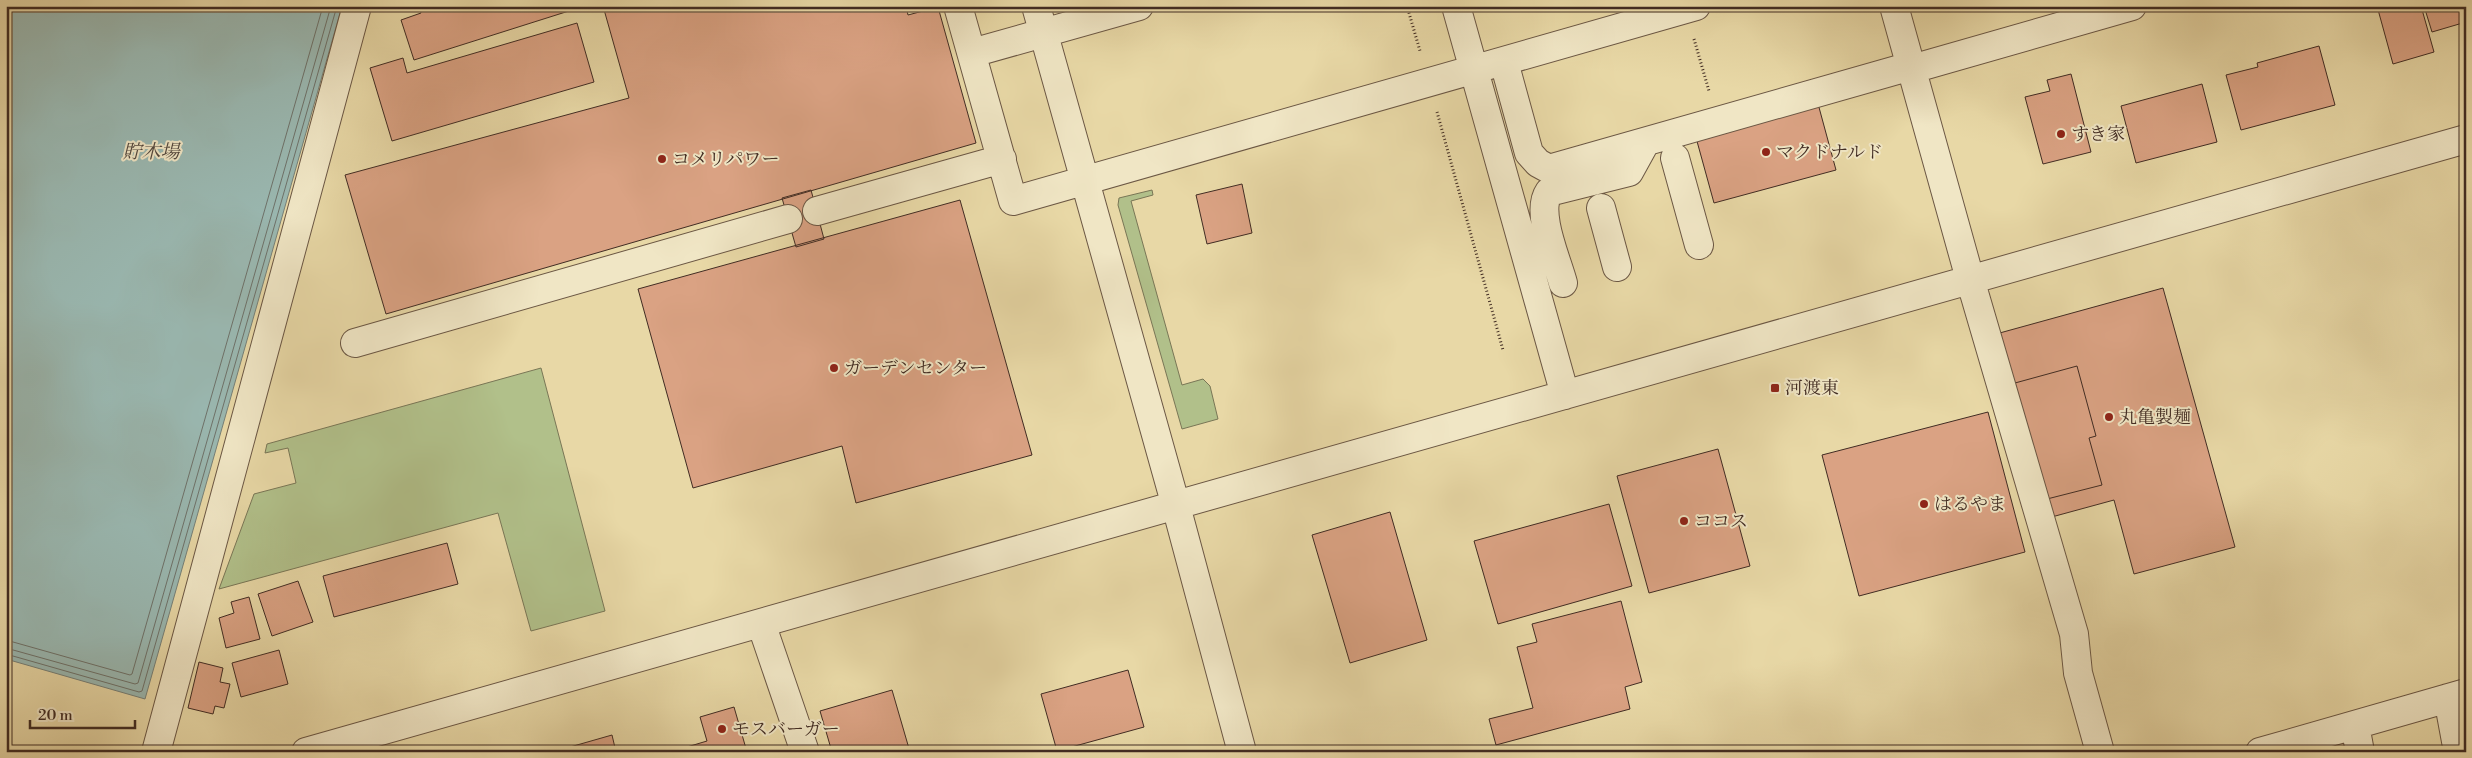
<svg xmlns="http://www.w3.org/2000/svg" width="2472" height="758" viewBox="0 0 2472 758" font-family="'Libre Bodoni','Noto Serif JP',serif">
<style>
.green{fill:#b1c08a;stroke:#797656}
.water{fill:#9ab8b1;stroke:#768078}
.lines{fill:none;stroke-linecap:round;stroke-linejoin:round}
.shore{stroke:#6e726a;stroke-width:1}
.building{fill:#daa283;stroke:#412c23}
.minor-casing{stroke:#6b5744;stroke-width:30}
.path{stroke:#412c23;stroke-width:3;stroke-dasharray:1 2.5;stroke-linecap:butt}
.minor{stroke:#f0e6c5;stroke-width:28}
.poi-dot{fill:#8f2418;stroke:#f0e6c5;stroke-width:2}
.labels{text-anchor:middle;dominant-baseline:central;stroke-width:4;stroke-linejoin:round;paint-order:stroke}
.poi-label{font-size:18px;fill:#412c23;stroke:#f0e6c5;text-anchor:start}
.water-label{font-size:19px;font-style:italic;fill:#53483f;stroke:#f0e6c5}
</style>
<rect width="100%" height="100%" fill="#e8d8a6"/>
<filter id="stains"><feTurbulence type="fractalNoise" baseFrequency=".004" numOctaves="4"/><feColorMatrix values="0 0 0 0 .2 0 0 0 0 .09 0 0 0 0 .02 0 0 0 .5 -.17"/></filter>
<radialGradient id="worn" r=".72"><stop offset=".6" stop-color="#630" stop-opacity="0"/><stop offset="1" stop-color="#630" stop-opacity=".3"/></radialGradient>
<path class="green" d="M 1152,190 L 1153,195 L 1131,201 L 1182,385 L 1203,379 L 1210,386 L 1218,419 L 1182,429 L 1118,205 L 1119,198 Z
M 541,368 L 605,611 L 531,631 L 498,513 L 219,589 L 254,494 L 296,483 L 288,448 L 265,453 L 267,444 Z"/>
<path class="water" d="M 6,6 L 342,6 L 145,699 L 6,659 Z"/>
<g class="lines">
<path class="shore" d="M 6,640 L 130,675 L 132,674 L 323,6
M 6,648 L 135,684 L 138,683 L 331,6
M 6,654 L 139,692 L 142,691 L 337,6"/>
</g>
<path class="building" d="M 419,6 L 571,6 L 572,10 L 414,60 L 401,20 L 421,13 Z
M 603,6 L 906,6 L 908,15 L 938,7 L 976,143 L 386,314 L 345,175 L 629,98 Z
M 2377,6 L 2421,6 L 2434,52 L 2393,64 Z
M 2424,6 L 2466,6 L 2466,22 L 2432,32 Z
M 577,23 L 594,82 L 392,141 L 370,68 L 403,58 L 407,73 Z
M 2319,46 L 2335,105 L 2241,130 L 2226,75 L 2258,67 L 2257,63 Z
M 2071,74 L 2091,152 L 2043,164 L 2025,97 L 2050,91 L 2047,80 Z
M 2202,84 L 2217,142 L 2136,163 L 2121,106 Z
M 1817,100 L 1836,170 L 1714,203 L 1695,134 Z
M 1242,184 L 1252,233 L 1207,244 L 1196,195 Z
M 811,190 L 824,239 L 796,247 L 782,198 Z
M 960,200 L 1032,455 L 856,503 L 842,446 L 693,488 L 638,289 Z
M 2163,288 L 2235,547 L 2134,574 L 2114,500 L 2048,518 L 1996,334 Z
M 2077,366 L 2096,436 L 2089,438 L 2102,485 L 2047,499 L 2015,383 Z
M 1988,412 L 2025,552 L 1859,596 L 1822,455 Z
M 1718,449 L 1750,566 L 1649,593 L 1617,476 Z
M 1609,504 L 1632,586 L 1498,624 L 1474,541 Z
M 1390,512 L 1427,640 L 1350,663 L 1312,535 Z
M 447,543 L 458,584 L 334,617 L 323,576 Z
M 298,581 L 313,622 L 272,636 L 258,594 Z
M 249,597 L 260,639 L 226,648 L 219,618 L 234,613 L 231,602 Z
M 1621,601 L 1642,682 L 1625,687 L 1630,709 L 1496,745 L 1489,719 L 1533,708 L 1517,647 L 1537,642 L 1532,624 Z
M 279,650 L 288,684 L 241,697 L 232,663 Z
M 199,662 L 223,668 L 220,682 L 230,684 L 224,708 L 215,706 L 213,714 L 188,708 Z
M 1128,670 L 1144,727 L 1057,751 L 1041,694 Z
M 892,690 L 910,752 L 832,752 L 820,711 Z
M 734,707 L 747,752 L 688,752 L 687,747 L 707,741 L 700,717 Z
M 612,735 L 616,752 L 564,752 L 563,749 Z"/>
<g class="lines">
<defs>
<path id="minor" d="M 958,6 L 1013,201 L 1696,6
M 1036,6 L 1176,506 L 1242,752
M 1456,6 L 1565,395
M 1894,6 L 1970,279 L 2074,634 L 2078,673 L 2100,752
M 972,53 L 1139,6
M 1504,62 L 1529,153 L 1538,163 L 1549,169 L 1911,66
M 1912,69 L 2132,6
M 1675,158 L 1699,245
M 1601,208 L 1617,267
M 817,211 L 1002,159
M 1563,283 C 1557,260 1535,212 1549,192 L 1629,172 L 1645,143
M 355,343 L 788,219
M 761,623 L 805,752
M 2448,698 L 2458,752
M 2355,725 L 2360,752
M 156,752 L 357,6
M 306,752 L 2466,139
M 2260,752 L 2466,693"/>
</defs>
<use href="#minor" class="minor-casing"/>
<path class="path" d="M 1407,6 L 1420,51
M 1694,39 L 1709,91
M 1437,112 L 1503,350"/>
<use href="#minor" class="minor"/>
</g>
<g class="poi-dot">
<circle cx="2061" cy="134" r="5"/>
<circle cx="1766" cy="152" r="5"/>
<circle cx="662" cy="159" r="5"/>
<circle cx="834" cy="368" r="5"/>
<rect x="1770" y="383" width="10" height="10" rx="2.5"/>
<circle cx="2109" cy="417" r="5"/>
<circle cx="1924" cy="504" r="5"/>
<circle cx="1684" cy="521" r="5"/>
<circle cx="722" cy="729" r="5"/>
</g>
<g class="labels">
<g class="poi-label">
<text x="2071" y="134">すき家</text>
<text x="1776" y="152">マクドナルド</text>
<text x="672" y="159">コメリパワー</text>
<text x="844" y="368">ガーデンセンター</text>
<text x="1785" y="388">河渡東</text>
<text x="2119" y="417">丸亀製麺</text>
<text x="1934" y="504">はるやま</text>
<text x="1694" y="521">ココス</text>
<text x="732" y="729">モスバーガー</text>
</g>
<g class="water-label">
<text x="151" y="152">貯木場</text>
</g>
</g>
<rect width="2472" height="758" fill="none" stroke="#e8d8a6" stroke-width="25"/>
<rect x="8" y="8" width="2457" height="743" fill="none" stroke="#412c23" stroke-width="2.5"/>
<rect x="12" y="12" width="2447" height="733" fill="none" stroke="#412c23"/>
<path d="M30 720v8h105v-8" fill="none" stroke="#412c23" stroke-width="2.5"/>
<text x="38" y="720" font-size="15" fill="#412c23" stroke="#f0e6c5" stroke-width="4" paint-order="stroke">20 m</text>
<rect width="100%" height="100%" filter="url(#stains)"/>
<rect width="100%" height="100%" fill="url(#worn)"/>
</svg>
